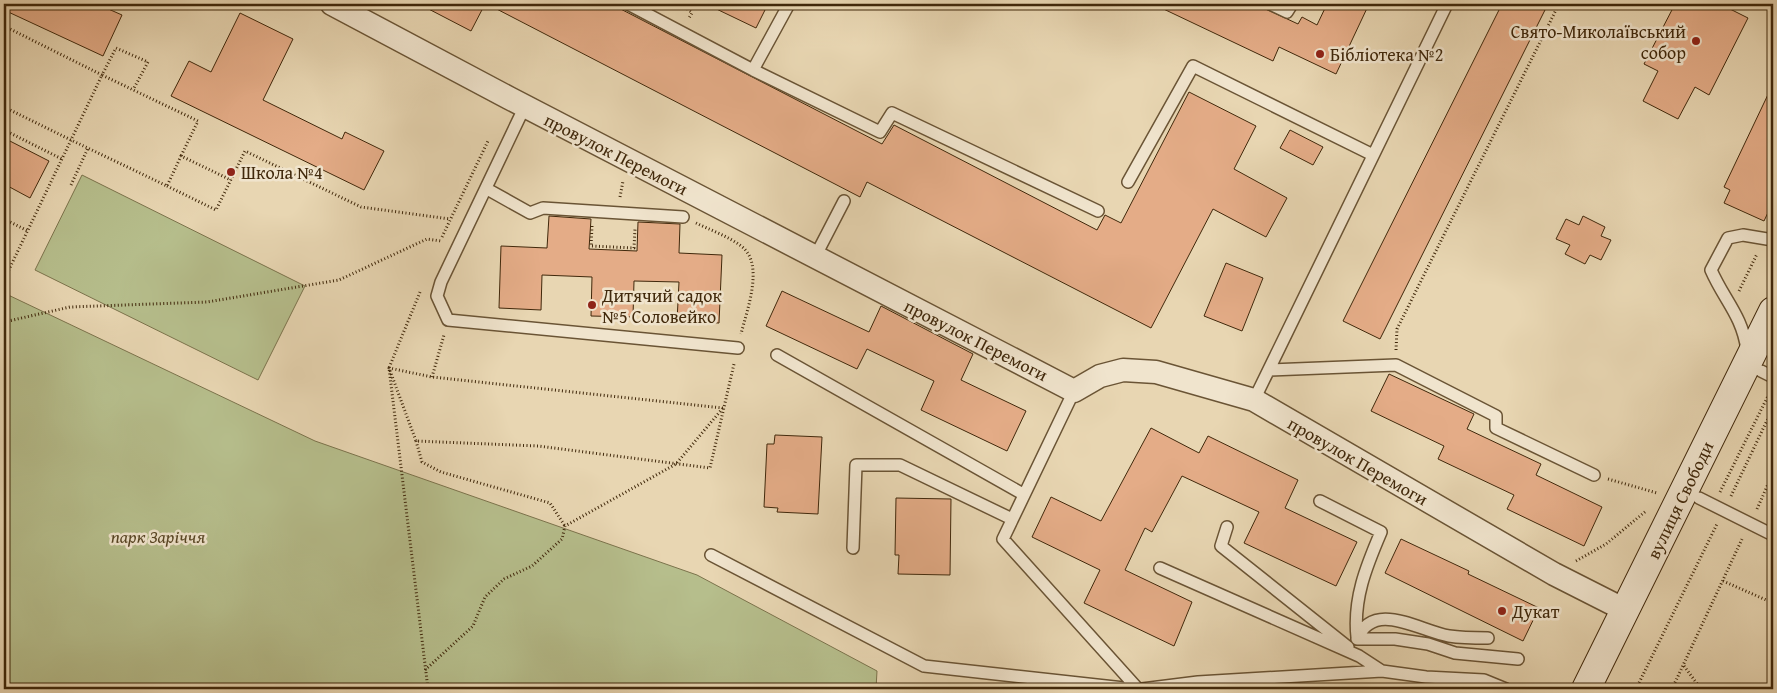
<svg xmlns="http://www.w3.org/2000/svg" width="1777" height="693" viewBox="0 0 1777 693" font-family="'Gentium Book Plus',serif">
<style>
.green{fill:#b6be8c;stroke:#7b734c}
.building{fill:#e4ac87;stroke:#40280b}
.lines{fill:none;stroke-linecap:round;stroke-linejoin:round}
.service-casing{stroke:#6a5435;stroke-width:14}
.minor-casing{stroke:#6a5435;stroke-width:25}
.secondary-casing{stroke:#40280b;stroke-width:30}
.path{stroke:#40280b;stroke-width:3;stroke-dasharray:1 2.5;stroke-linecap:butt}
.service{stroke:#f0e4cd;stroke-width:11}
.minor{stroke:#f0e4cd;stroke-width:22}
.secondary{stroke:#f0e4cd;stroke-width:28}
.poi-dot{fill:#8f2418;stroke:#f0e4cd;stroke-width:2}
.labels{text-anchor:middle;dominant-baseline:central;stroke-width:5;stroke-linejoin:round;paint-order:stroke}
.poi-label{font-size:18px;fill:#40280b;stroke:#f0e4cd;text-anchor:start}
.street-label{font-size:18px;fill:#40280b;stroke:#f0e4cd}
.park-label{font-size:18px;font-style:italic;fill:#584625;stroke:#f0e4cd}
</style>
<rect width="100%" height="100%" fill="#e8d6b2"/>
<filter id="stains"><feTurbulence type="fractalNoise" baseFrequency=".004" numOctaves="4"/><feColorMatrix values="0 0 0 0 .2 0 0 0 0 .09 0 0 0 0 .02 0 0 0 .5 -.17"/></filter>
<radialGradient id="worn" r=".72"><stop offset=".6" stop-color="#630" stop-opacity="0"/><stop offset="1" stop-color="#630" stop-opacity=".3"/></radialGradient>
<path class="green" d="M 82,175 L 305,286 L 258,380 L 35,270 Z
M 4,293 L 315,441 L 697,575 L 877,671 L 876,689 L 4,689 Z"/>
<path class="building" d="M 4,4 L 97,4 L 122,15 L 103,56 L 4,10 Z
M 419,4 L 485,4 L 471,31 Z
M 487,4 L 611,4 L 882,144 L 894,125 L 1097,230 L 1105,215 L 1121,223 L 1189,92 L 1256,126 L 1234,169 L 1287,198 L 1266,237 L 1213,209 L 1151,328 L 867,182 L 860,197 Z
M 706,4 L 768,4 L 756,28 Z
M 1153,4 L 1255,4 L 1298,24 L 1302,17 L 1317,25 L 1327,4 L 1369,4 L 1336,74 L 1279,47 L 1273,61 Z
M 1502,4 L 1548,4 L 1380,339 L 1343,321 Z
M 1675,4 L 1720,4 L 1748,18 L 1709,95 L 1695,87 L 1678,119 L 1643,101 L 1658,71 L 1644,64 Z
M 240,13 L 293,39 L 263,100 L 342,139 L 345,132 L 384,151 L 364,190 L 171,96 L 189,61 L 211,72 Z
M 1773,84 L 1773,202 L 1764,221 L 1724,203 L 1730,190 L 1724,187 Z
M 1290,130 L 1323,147 L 1313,165 L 1280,148 Z
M 4,138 L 49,161 L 30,198 L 4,184 Z
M 549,216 L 591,219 L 589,249 L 637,251 L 638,222 L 680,224 L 679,253 L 722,255 L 719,323 L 677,321 L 679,282 L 634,281 L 633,317 L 591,316 L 592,277 L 542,275 L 541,310 L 499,308 L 501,246 L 547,248 Z
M 1583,216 L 1605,227 L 1601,236 L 1611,240 L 1601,260 L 1590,255 L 1585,264 L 1565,254 L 1570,245 L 1556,239 L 1566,219 L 1579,225 Z
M 1226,263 L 1263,278 L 1242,331 L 1204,316 Z
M 782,291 L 869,332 L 881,306 L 973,354 L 961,380 L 1026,411 L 1007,451 L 921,410 L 934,381 L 867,349 L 857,369 L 766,326 Z
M 1389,374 L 1474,414 L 1467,429 L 1541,464 L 1536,475 L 1602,507 L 1584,546 L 1507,509 L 1514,495 L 1438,459 L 1444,446 L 1371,411 Z
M 1151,428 L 1199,453 L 1208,436 L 1298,480 L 1285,508 L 1357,542 L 1336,586 L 1244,543 L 1259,512 L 1182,476 L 1152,532 L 1145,528 L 1125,570 L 1192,602 L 1174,646 L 1084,603 L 1100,570 L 1032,537 L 1051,497 L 1101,521 Z
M 775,435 L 822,437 L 818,514 L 777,512 L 778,508 L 764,507 L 767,444 L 774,444 Z
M 896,498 L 951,499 L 950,575 L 898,574 L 899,555 L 895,555 Z
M 1401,539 L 1469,571 L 1468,574 L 1539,608 L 1523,641 L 1385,573 Z"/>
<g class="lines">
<defs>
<path id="service" d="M 628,4 L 753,70 L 880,132 L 892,113 L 1098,211
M 1270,4 L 1287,12 L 1292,4
M 753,70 L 789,4
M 525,106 L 441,282 L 437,296 L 448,320 L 738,348
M 1128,182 L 1193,66 L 1373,155
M 487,189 L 530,213 L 543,208 L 683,217
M 815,257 L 844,201
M 1747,350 C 1742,315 1724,300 1711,270 L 1728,238 L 1743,235 L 1773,240
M 777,355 L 1023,494
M 1269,370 L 1396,365 L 1496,416 L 1496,428 L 1594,475
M 1761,371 L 1773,377
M 1074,391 L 1003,539 L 1138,689
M 1254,400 L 1447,4
M 1699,498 L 1773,535
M 1320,501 L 1381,532 C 1366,567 1353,599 1357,637
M 1227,527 L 1221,546 L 1348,647
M 853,548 L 856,465 L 900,465 L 1012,519
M 711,555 L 924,666 L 1133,689
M 1160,568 L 1359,656 L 1382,671
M 1488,638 C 1475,638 1462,638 1449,636 C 1419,631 1374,599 1357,639 L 1395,639 L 1428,644 L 1455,653 L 1518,659
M 1142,689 L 1198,682 L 1382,671 L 1426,677 L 1484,680 L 1506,689"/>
<path id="minor" d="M 332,4 L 509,98 L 1074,391 L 1100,376 L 1123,370 L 1156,372 L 1254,400 L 1554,574 L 1625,610"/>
<path id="secondary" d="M 1586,689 L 1773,311"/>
</defs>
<use href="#service" class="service-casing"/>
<use href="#minor" class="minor-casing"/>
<use href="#secondary" class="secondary-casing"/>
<path class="path" d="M 682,4 L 692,13 L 689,18
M 4,26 L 102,75 L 116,48 L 148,62 L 133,90
M 4,107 L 71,140 L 102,75 L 198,121 L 181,156
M 4,130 L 62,159
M 71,185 L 88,148
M 167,186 L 216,210 L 245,151 L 361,207 L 450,219
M 620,197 L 623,181
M 4,219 L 28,231
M 696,223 C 710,230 728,236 741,246 C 765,263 747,310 741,334
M 592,226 L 591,246 L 634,248 L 635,229
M 442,237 L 488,141
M 4,280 L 71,140 L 167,186 L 181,156 L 231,180
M 1739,291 L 1757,254
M 420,292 L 389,368 L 428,689
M 4,322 L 70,307 L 207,302 L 339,280 L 427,239 L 441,241
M 1396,350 L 1397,329 L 1559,4
M 432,377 L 444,335
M 723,408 L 432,377 L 389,368 L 416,441 L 538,446 L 710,468 L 734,364
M 416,441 L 422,462 L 441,472 L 550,503 L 565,526
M 1608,479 L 1657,493
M 1720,492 L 1770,392
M 1731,496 L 1773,408
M 1757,509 L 1773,473
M 1576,561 L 1606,544 L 1646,511
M 1723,581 L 1773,603
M 1684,666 L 1701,689
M 425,670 L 473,626 L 485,597 L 504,579 L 532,566 L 562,539 L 565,526 L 676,464 L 723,408
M 1636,689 L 1717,524
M 1672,689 L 1743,537"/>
<use href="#service" class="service"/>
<use href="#minor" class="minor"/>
<use href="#secondary" class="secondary"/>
</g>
<g class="poi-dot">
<circle cx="1696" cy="41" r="5"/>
<circle cx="1320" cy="54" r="5"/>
<circle cx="231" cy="172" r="5"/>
<circle cx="592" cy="305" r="5"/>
<circle cx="1502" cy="611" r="5"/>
</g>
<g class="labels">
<g class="poi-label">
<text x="1686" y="31" text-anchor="end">Свято-Миколаївський<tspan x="1686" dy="21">собор</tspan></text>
<text x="1330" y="54">Бібліотека №2</text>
<text x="241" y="172">Школа №4</text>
<text x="602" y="295">Дитячий садок<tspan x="602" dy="21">№5 Соловейко</tspan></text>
<text x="1512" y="611">Дукат</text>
</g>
<g class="street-label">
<text transform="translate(616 154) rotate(27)">провулок Перемоги</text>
<text transform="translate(976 340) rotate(27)">провулок Перемоги</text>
<text transform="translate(1358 461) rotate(30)">провулок Перемоги</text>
<text transform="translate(1680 500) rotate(-64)">вулиця Свободи</text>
</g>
<g class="park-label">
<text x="158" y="536">парк Заріччя</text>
</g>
</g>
<rect width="1777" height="693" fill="none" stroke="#e8d6b2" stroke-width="20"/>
<rect x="5" y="5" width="1767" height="683" fill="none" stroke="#40280b" stroke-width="2.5"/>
<rect x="10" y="10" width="1757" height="673" fill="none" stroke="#40280b"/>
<rect width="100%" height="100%" filter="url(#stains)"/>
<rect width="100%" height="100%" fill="url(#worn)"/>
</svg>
